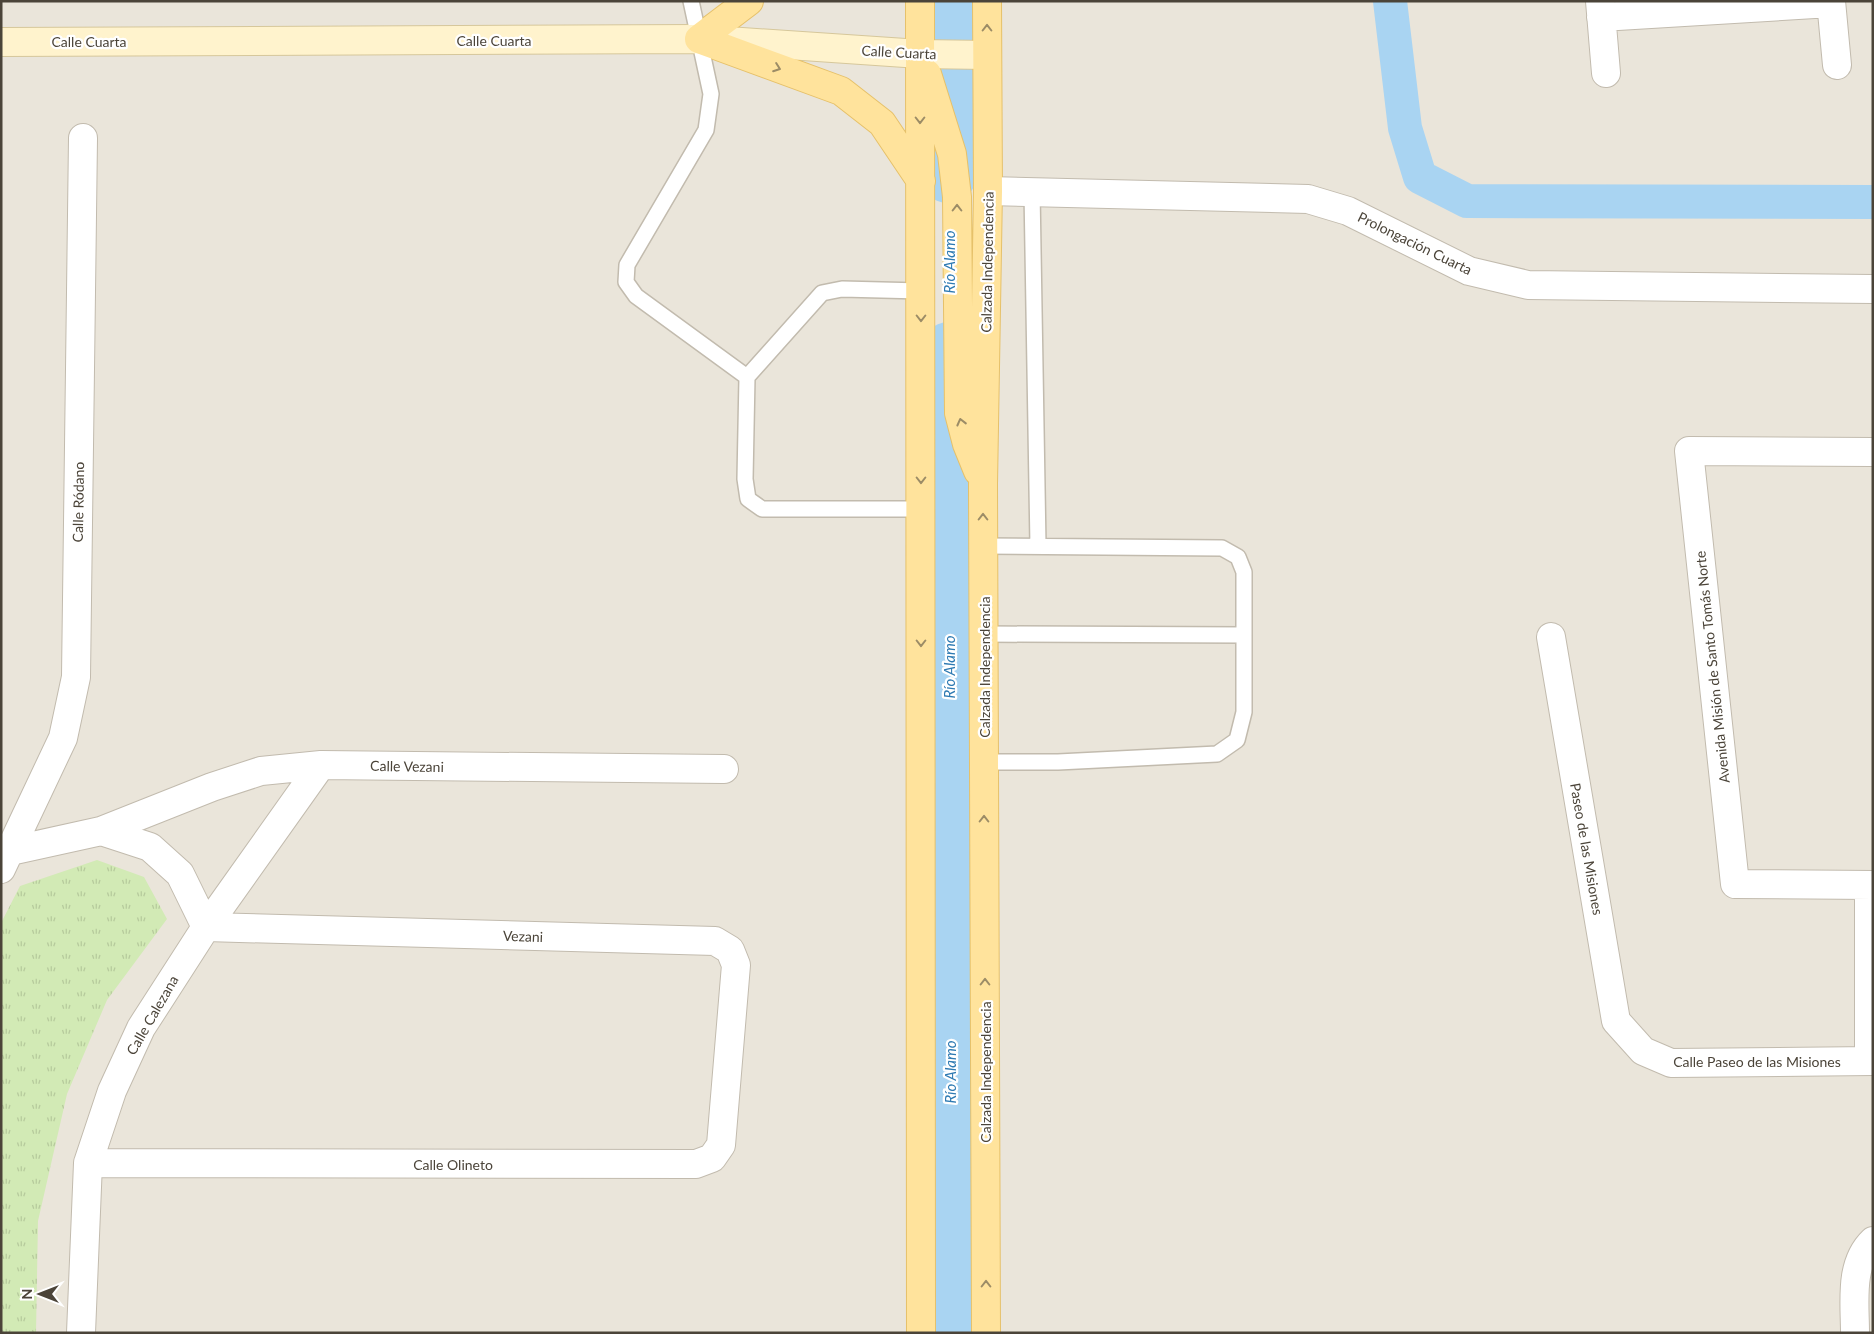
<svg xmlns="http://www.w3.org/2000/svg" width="1874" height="1334" viewBox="0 0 1874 1334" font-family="Lato,sans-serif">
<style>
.residential{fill:#eae5da}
.grass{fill:url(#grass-tufts)}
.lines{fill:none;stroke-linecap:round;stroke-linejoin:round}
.canal{stroke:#a9d4f2;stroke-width:34}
.river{stroke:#a9d4f2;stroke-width:58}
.lane-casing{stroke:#c2bbae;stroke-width:18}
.street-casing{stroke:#c2bbae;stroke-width:30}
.secondary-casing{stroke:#d6c79b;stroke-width:30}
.primary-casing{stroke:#e6c16a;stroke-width:30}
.lane{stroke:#fff;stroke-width:15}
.street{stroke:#fff;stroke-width:28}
.secondary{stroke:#fff3cd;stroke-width:28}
.primary{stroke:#ffe39c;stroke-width:28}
.oneway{stroke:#9c8c66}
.labels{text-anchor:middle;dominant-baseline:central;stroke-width:4.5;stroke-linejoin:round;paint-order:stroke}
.street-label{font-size:14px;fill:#4b4439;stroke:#fff}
.water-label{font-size:15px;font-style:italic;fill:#2e7ab2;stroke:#fff}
</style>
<defs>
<pattern id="grass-tufts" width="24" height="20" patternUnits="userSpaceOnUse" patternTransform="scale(1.25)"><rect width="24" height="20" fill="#d2eab5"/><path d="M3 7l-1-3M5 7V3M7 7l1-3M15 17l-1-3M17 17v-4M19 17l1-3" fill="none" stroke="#b6ca9c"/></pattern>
</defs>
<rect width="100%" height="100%" fill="#f6f3ec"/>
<path class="residential" d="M 1,1 L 1873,1 L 1873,1333 L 1,1333 Z"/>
<path class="grass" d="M 97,860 L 144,877 L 167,919 L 107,1000 L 67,1094 L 38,1221 L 36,1333 L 1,1333 L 1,923 L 20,886 Z"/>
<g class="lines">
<path class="canal" d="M 1390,1 L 1405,128 L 1420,177 L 1467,201 L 1873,202"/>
<path class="river" d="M 948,1 L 948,174
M 949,351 L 951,1333"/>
<defs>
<path id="lane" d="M 691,1 L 711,94 L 706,130 L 627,265 L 626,282 L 636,296 L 747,377 L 745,479 L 748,499 L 762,509 L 921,509
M 1032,191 L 1038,546
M 747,377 L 822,293 L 842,289 L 921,291
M 983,546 L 1222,548 L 1238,557 L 1244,572 L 1244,712 L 1237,740 L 1217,754 L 1058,762 L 984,762
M 984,634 L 1244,635"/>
<path id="street" d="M 1600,1 L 1606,73
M 1831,1 L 1837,65
M 1601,17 L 1831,3
M 988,191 L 1308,199 L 1348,211 L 1469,271 L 1528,285 L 1873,289
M 1873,452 L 1689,451 L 1735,884 L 1873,885
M 1551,637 L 1616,1021 L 1643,1051 L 1671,1063 L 1873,1061
M 1,853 L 101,831 L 212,787 L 261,771 L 321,765 L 724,769
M 1,869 L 63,738 L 76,677 L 83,138
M 1869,885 L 1869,1061
M 88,1163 L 696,1164 L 712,1158 L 721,1145 L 736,965 L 730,950 L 715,941 L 206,927 L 180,874 L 150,847 L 101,831
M 81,1333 L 88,1163 L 112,1091 L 141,1028 L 206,927 L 321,765
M 1855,1333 C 1855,1302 1849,1264 1873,1241"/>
<path id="secondary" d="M 1,42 L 699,39 L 920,54 L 987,55"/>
<path id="primary" d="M 920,1 L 921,1333
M 699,39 L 841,91 L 882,123 L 921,181
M 699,39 L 749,1
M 927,74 L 952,154 L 957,197 L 959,413 L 967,444 L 978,471
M 986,1333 L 983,485 L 988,191 L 987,1"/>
</defs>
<use href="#lane" class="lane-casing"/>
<use href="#street" class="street-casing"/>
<use href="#secondary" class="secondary-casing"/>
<use href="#primary" class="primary-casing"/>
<use href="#lane" class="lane"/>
<use href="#street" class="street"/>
<use href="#secondary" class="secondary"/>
<use href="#primary" class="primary"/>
</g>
<defs><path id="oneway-chevron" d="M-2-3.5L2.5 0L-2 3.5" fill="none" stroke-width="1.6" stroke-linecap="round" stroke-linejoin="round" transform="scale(1.25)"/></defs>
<g class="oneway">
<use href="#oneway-chevron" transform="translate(987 28) rotate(-90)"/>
<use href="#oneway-chevron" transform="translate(777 68) rotate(20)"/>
<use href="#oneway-chevron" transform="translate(920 120) rotate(90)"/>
<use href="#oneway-chevron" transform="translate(957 208) rotate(-90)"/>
<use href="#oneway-chevron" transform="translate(921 318) rotate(90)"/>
<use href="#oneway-chevron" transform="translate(961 422) rotate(-104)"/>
<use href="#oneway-chevron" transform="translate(921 480) rotate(90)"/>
<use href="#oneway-chevron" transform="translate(983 517) rotate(-90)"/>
<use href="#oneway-chevron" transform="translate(921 643) rotate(90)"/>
<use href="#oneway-chevron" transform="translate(984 819) rotate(-90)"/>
<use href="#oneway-chevron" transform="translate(985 982) rotate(-90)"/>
<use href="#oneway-chevron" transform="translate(986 1284) rotate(-90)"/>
</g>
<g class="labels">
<g class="street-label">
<text x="494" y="40">Calle Cuarta</text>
<text x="89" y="41">Calle Cuarta</text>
<text transform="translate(899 52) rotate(3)">Calle Cuarta</text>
<text transform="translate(1415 243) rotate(26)">Prolongación Cuarta</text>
<text transform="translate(987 262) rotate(-89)">Calzada Independencia</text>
<text transform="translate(78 502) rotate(-89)">Calle Ródano</text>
<text transform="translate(984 667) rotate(-90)">Calzada Independencia</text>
<text transform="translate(1712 667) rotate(-96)">Avenida Misión de Santo Tomás Norte</text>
<text transform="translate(407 766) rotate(1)">Calle Vezani</text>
<text transform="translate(1587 849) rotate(80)">Paseo de las Misiones</text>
<text transform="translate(523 936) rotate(2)">Vezani</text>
<text transform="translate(152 1015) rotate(-60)">Calle Calezana</text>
<text x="1757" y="1061">Calle Paseo de las Misiones</text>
<text transform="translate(985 1072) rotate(-90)">Calzada Independencia</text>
<text x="453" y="1164">Calle Olineto</text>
</g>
<g class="water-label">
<text transform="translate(949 262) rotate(-90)">Río Alamo</text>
<text transform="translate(949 667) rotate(-90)">Río Alamo</text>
<text transform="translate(950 1072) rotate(-90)">Río Alamo</text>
</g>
</g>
<rect width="1874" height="1334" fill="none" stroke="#4b4439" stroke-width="5"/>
<g transform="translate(40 1294) rotate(270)" stroke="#ffffff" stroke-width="4" paint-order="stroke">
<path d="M0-4L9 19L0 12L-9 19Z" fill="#4b4439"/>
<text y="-8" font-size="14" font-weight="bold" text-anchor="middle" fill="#4b4439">N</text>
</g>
</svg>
